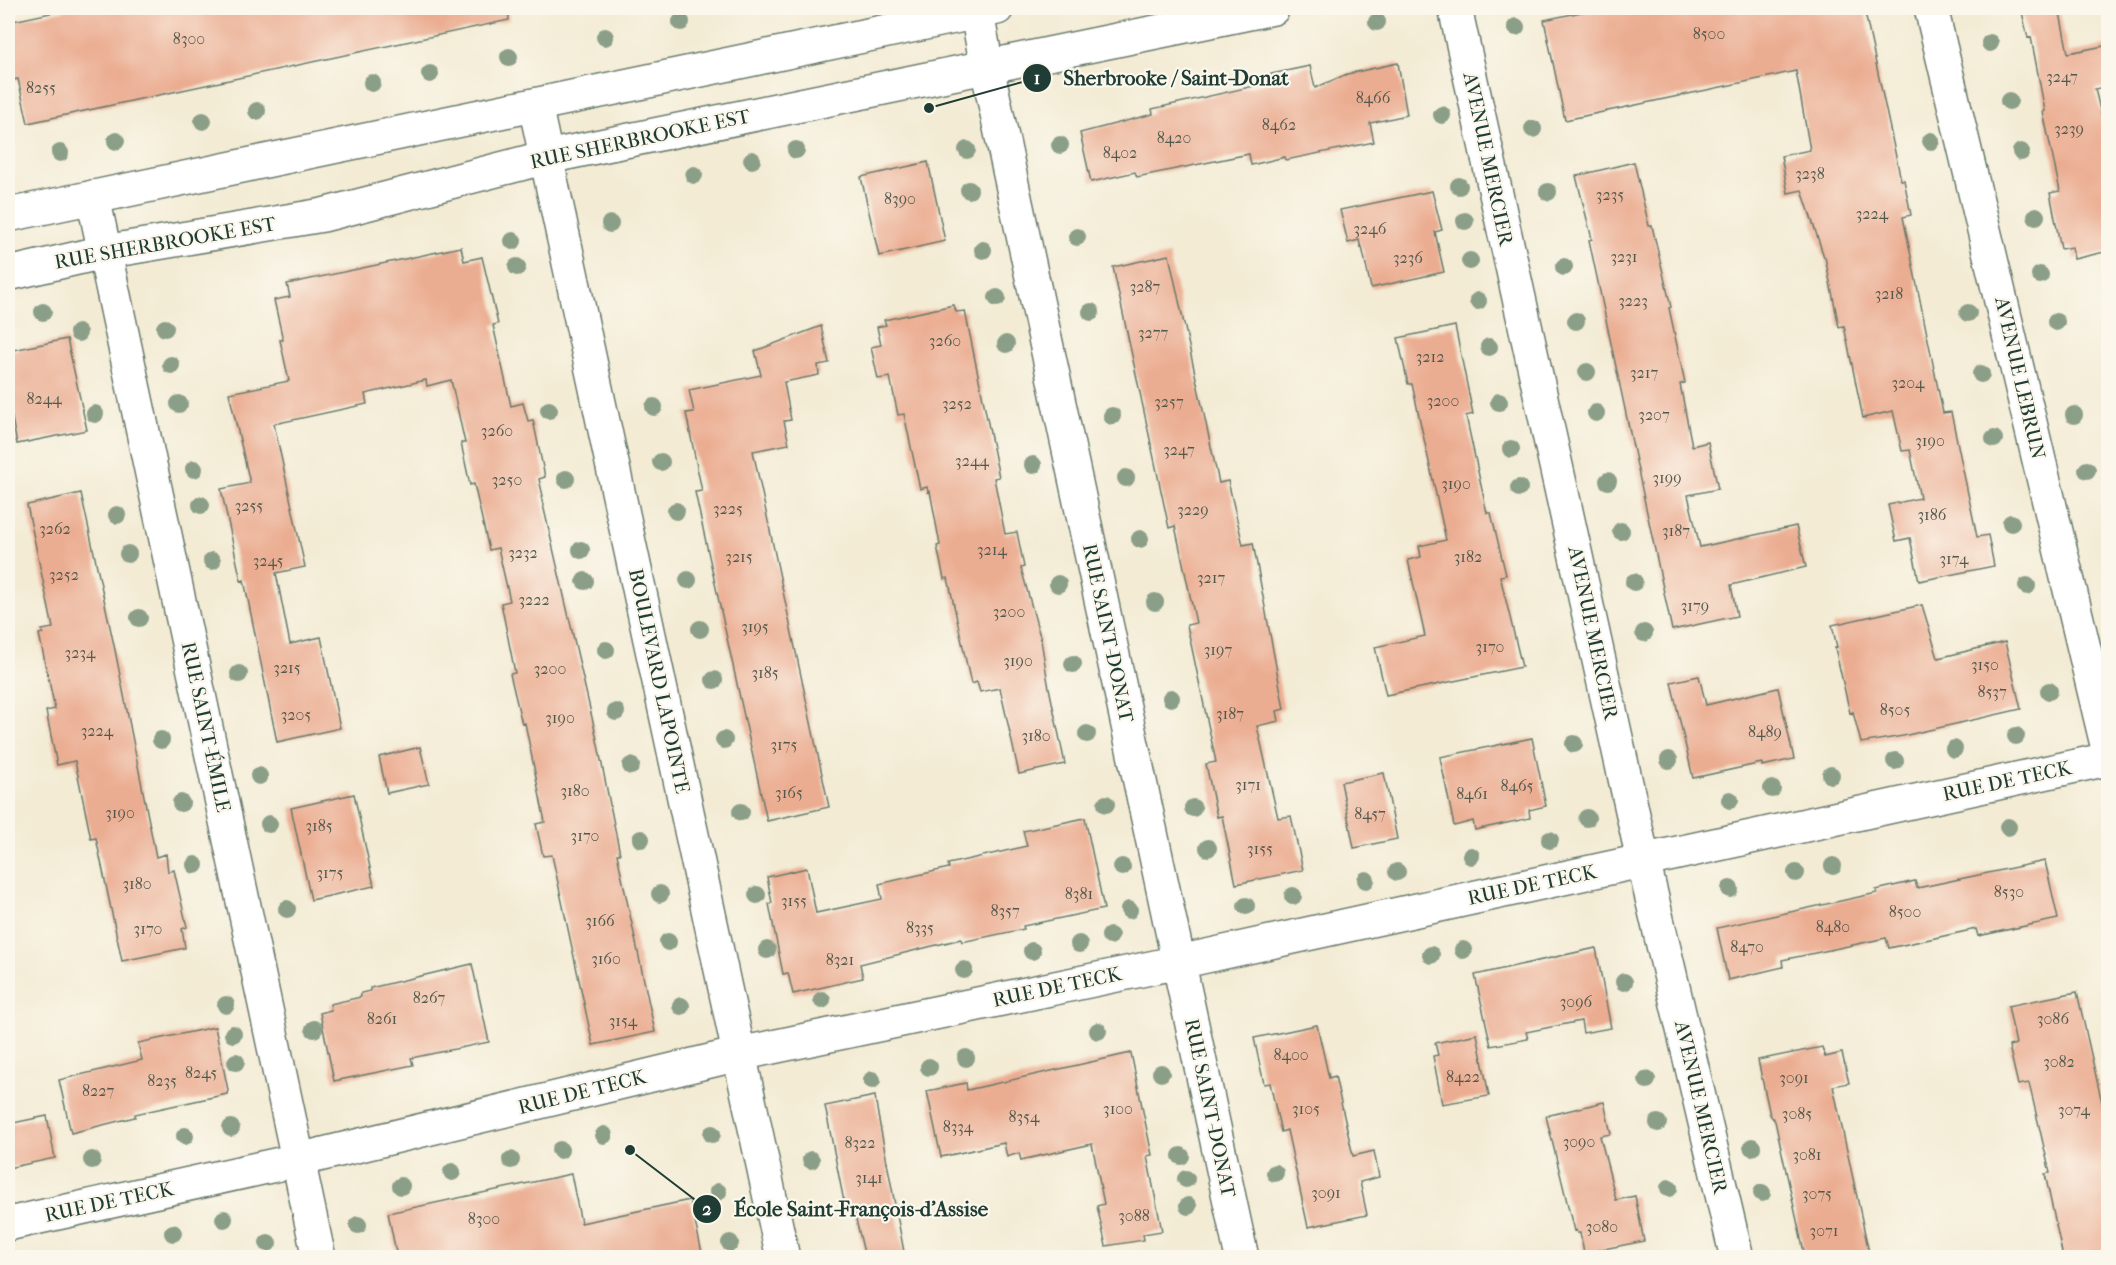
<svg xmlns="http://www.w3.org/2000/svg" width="2116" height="1265" viewBox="0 0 2116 1265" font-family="'IM FELL French Canon',serif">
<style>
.building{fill:#ebad92}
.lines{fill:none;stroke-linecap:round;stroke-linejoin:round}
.minor-casing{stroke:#697a6c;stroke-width:36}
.tertiary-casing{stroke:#697a6c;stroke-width:36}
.primary-casing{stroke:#697a6c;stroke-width:36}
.minor{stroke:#fff;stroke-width:33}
.tertiary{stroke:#fff;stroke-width:33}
.primary{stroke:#fff;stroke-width:33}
.tree{fill:#8b9f88}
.labels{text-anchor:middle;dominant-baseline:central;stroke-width:4.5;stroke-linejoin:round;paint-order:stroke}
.number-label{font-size:16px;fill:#52594c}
.street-label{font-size:20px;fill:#1f3d34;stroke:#fbf7ec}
.leader{fill:none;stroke:#1f3d34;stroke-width:2}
.callout-dot{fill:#1f3d34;stroke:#fbf7ec;stroke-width:2}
.mark-label{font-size:18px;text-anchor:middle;font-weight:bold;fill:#fff}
.callout-label{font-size:21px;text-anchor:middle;font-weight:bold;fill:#1f3d34;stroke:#fbf7ec;stroke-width:4.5;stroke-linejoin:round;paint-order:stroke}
</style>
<rect width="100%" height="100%" fill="#fbf7ec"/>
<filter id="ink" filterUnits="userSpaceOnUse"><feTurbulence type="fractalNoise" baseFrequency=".0167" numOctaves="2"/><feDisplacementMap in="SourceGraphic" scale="12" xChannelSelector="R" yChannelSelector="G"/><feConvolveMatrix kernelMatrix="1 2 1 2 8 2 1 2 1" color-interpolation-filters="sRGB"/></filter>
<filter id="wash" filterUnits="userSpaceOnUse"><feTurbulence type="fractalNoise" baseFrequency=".008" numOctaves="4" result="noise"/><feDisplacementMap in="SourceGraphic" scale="24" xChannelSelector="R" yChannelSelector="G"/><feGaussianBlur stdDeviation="1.35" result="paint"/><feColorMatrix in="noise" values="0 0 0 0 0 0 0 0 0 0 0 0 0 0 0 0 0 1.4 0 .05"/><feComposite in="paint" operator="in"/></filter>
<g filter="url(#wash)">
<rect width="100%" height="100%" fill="#f3ebd4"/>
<g id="blocks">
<path class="building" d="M 74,8 L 508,8 L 509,20 L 28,123 L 18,79 L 13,80 L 8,58 L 8,22 Z
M 1600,8 L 1864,8 L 1901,180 L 1904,180 L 1911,215 L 1903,217 L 1943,413 L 1951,412 L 1977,537 L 1988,535 L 1994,566 L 1919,581 L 1910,538 L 1896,541 L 1888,505 L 1920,498 L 1910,450 L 1902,451 L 1893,411 L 1863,418 L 1844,326 L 1839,327 L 1825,257 L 1824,257 L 1802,190 L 1788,193 L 1781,156 L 1810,150 L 1796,71 L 1565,120 L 1544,20 Z
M 2021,8 L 2059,8 L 2068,53 L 2109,45 L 2109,86 L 2095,89 L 2109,147 L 2109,251 L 2074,259 L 2072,247 L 2061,249 L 2050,193 L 2060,191 L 2043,112 L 2045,111 L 2031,37 L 2028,38 Z
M 1398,63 L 1407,115 L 1370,123 L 1374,142 L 1286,160 L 1285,157 L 1251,165 L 1249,154 L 1137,177 L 1135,172 L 1091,182 L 1080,133 L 1153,114 L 1152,109 L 1272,82 L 1271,74 L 1310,66 L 1315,88 L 1347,74 Z
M 928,162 L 945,241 L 879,256 L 861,177 Z
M 1634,162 L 1649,226 L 1652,226 L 1671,307 L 1669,308 L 1685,383 L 1680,384 L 1692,446 L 1708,442 L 1718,489 L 1688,495 L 1700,547 L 1796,526 L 1806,567 L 1731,585 L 1737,616 L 1672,630 L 1589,240 L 1592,239 L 1576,176 Z
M 1432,191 L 1442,230 L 1435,232 L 1444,272 L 1371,288 L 1362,247 L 1361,248 L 1359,240 L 1348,243 L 1340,210 Z
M 461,247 L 464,261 L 482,257 L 498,324 L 493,325 L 511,406 L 523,403 L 528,421 L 533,420 L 545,477 L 539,479 L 543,496 L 541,496 L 596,735 L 620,854 L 617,854 L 655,1032 L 593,1045 L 552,855 L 543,856 L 536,824 L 545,822 L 525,723 L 522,724 L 510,674 L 515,673 L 501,603 L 510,601 L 498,548 L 489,550 L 474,484 L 470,485 L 461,443 L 465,443 L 451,380 L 427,386 L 426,380 L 365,394 L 367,404 L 274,424 L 305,567 L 276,573 L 290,644 L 321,637 L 340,728 L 277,742 L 244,580 L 241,581 L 221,489 L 250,483 L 229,393 L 289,381 L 280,340 L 283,340 L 274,300 L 290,297 L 287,284 Z
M 1169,255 L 1219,483 L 1228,481 L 1243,545 L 1253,543 L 1284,709 L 1277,711 L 1279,721 L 1257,726 L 1278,818 L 1291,816 L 1303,870 L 1236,884 L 1222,816 L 1217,817 L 1206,764 L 1216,762 L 1187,625 L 1196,623 L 1175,526 L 1169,528 L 1113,267 Z
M 954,305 L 956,312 L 965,311 L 999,477 L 994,478 L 1005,534 L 1017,532 L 1024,567 L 1021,568 L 1041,640 L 1048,683 L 1065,764 L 1019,774 L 1000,688 L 980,692 L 977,682 L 971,684 L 948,578 L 944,579 L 937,546 L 940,545 L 930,491 L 928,492 L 927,487 L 920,489 L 904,414 L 898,415 L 890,377 L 878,379 L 871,347 L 881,345 L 877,327 L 886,325 L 884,320 Z
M 821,326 L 829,363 L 818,365 L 819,375 L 784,382 L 791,420 L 784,421 L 789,444 L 753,451 L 829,807 L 767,821 L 695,492 L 702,491 L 686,413 L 694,412 L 689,390 L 761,375 L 755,351 Z
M 1455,326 L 1473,414 L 1466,416 L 1487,513 L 1491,513 L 1506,575 L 1500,576 L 1522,667 L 1386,695 L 1375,647 L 1425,636 L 1408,560 L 1421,557 L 1419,546 L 1446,540 L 1412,384 L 1408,384 L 1398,338 Z
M 67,339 L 87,430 L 17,444 L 8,398 L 8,351 Z
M 81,493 L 115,650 L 156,857 L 166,854 L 168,872 L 174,870 L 187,927 L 182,929 L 185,948 L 122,961 L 96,838 L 91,839 L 75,761 L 57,765 L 46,711 L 55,709 L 39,634 L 43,633 L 42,630 L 53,628 L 27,505 Z
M 1922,605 L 1938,658 L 2005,642 L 2021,709 L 1903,736 L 1861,743 L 1853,712 L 1850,713 L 1835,648 L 1837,647 L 1832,625 Z
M 1699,676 L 1706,705 L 1778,688 L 1794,759 L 1762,766 L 1762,763 L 1693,778 L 1671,682 Z
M 1532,738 L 1546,806 L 1529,810 L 1530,818 L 1502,824 L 1475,830 L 1473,821 L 1454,826 L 1440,757 Z
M 420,747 L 429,784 L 387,793 L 379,757 Z
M 1384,773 L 1397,839 L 1354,848 L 1341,782 Z
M 354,794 L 374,886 L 311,900 L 291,808 Z
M 1085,818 L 1104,909 L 1023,926 L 1024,929 L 962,942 L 961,939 L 860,964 L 863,978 L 793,994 L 788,973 L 783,974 L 769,904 L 772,903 L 767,877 L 807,868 L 816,913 L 882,899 L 879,884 L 949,868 L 948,864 L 1027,846 L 1023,831 Z
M 2045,861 L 2058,919 L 1978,936 L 1976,929 L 1889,948 L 1886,938 L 1782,960 L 1783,967 L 1728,980 L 1717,928 L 1877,893 L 1876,890 L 1915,881 L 1917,888 Z
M 1596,948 L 1611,1028 L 1583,1033 L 1581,1021 L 1526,1032 L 1528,1039 L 1491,1046 L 1475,975 Z
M 472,964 L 489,1042 L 411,1058 L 413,1065 L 334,1081 L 320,1013 L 331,1010 L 330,1004 L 361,997 L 361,993 L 370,991 L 370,988 Z
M 2077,992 L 2109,1134 L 2109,1257 L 2063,1257 L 2045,1174 L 2050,1173 L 2029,1083 L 2018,1085 L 2009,1046 L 2016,1044 L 2008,1006 Z
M 1317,1025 L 1329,1078 L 1335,1076 L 1353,1156 L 1374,1151 L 1379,1177 L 1360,1182 L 1367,1215 L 1308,1227 L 1287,1130 L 1281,1132 L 1270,1083 L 1264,1084 L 1254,1038 Z
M 215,1027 L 228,1090 L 227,1094 L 135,1114 L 135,1117 L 71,1133 L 59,1080 L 142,1060 L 138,1043 Z
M 1477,1034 L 1489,1096 L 1442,1104 L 1433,1056 L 1438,1055 L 1435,1043 Z
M 1822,1047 L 1825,1057 L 1842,1053 L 1849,1083 L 1833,1086 L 1870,1257 L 1805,1257 L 1775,1121 L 1770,1115 L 1758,1060 Z
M 1131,1053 L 1152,1155 L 1147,1156 L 1162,1231 L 1143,1234 L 1144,1240 L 1106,1246 L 1097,1206 L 1104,1204 L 1092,1144 L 1021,1160 L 1019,1153 L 1007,1157 L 1004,1143 L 941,1157 L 927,1091 L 966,1083 L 967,1090 Z
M 875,1096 L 878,1115 L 905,1257 L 865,1257 L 854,1211 L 846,1212 L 825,1106 Z
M 1604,1102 L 1611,1134 L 1600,1136 L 1616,1200 L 1635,1196 L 1644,1241 L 1584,1253 L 1580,1233 L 1577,1233 L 1576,1230 L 1574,1231 L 1546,1116 Z
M 47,1116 L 55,1158 L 8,1168 L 8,1124 Z
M 571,1174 L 581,1223 L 690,1200 L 703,1257 L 397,1257 L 388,1213 Z"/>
</g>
</g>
<g filter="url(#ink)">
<use href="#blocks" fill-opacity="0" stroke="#697a6c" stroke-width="1.5"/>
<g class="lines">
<defs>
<path id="minor" d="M 1455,8 L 1643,860 L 1737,1258
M 1931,8 L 2108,749
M 987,67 L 1242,1258
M 535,105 L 783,1258
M 93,197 L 319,1258
M 8,1224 L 298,1160 L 739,1054 L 1179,962 L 2108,759"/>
<path id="tertiary" d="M 976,8 L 987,67"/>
<path id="primary" d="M 8,215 L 997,8
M 8,274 L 104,252 L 323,215 L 547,157 L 1273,8"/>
</defs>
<use href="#minor" class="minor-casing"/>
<use href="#tertiary" class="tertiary-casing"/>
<use href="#primary" class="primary-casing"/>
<use href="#minor" class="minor"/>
<use href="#tertiary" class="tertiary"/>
<use href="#primary" class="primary"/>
</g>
<g class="tree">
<circle cx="681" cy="22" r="9"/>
<circle cx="1377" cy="22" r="9"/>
<circle cx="1516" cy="27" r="9"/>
<circle cx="605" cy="37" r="9"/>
<circle cx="1990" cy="43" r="9"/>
<circle cx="509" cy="57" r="9"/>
<circle cx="430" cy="74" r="9"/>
<circle cx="372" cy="83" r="9"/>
<circle cx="2009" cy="101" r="9"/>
<circle cx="257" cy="111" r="9"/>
<circle cx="1442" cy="115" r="9"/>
<circle cx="203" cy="121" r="9"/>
<circle cx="1533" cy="129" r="9"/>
<circle cx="116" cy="141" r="9"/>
<circle cx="1931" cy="141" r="9"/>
<circle cx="1060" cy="145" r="9"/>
<circle cx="796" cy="150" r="9"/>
<circle cx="967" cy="150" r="9"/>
<circle cx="2021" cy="152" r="9"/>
<circle cx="60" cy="153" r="9"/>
<circle cx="752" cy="160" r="9"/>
<circle cx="694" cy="175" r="9"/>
<circle cx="1459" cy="186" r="9"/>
<circle cx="969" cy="190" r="9"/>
<circle cx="1548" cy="192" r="9"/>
<circle cx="2036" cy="216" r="9"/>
<circle cx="1465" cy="221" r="9"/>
<circle cx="610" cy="224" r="9"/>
<circle cx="1077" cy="237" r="9"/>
<circle cx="513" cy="241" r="9"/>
<circle cx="983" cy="250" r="9"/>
<circle cx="1470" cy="261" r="9"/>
<circle cx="517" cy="267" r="9"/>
<circle cx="1564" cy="267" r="9"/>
<circle cx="2040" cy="275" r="9"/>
<circle cx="997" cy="298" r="9"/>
<circle cx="1478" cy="301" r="9"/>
<circle cx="43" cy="312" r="9"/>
<circle cx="1091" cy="312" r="9"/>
<circle cx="1968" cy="313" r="9"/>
<circle cx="1576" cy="321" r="9"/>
<circle cx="2056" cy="322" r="9"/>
<circle cx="165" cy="328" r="9"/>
<circle cx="78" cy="333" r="9"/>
<circle cx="1006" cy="344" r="9"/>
<circle cx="1489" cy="347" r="9"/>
<circle cx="171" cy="365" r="9"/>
<circle cx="1587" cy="372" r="9"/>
<circle cx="1981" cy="374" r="9"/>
<circle cx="1499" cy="402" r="9"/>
<circle cx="179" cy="404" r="9"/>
<circle cx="654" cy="407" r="9"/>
<circle cx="549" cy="410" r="9"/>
<circle cx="1596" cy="413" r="9"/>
<circle cx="95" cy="414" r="9"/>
<circle cx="2074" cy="415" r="9"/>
<circle cx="1112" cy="416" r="9"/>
<circle cx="1994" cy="439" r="9"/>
<circle cx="1511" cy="449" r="9"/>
<circle cx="661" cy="462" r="9"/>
<circle cx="1033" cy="465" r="9"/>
<circle cx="194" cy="469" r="9"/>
<circle cx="2087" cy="470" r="9"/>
<circle cx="1126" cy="478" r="9"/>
<circle cx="566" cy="479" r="9"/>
<circle cx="1608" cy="481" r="9"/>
<circle cx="1519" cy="488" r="9"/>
<circle cx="201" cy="505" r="9"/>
<circle cx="676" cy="511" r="9"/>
<circle cx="117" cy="515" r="9"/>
<circle cx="2011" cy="523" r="9"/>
<circle cx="1621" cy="531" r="9"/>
<circle cx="1140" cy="539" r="9"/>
<circle cx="581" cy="550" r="9"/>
<circle cx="128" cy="554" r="9"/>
<circle cx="212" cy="561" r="9"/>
<circle cx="688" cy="580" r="9"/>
<circle cx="585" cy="581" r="9"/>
<circle cx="1634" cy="582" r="9"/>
<circle cx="1058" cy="584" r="9"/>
<circle cx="2027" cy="586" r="9"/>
<circle cx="1155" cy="602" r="9"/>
<circle cx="139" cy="618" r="9"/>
<circle cx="700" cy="629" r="9"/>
<circle cx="1644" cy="633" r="9"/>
<circle cx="606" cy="650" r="9"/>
<circle cx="1073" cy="664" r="9"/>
<circle cx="239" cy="674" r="9"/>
<circle cx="714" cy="680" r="9"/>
<circle cx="2049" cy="691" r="9"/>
<circle cx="1171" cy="698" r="9"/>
<circle cx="616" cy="712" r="9"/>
<circle cx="1087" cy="734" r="9"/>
<circle cx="2016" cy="736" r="9"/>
<circle cx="161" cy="740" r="9"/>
<circle cx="724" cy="740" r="9"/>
<circle cx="1574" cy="744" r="9"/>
<circle cx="1954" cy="749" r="9"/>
<circle cx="1669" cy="760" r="9"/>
<circle cx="1895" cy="761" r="9"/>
<circle cx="631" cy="766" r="9"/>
<circle cx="1831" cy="775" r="9"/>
<circle cx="259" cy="776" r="9"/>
<circle cx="1772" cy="789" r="9"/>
<circle cx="1730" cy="800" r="9"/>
<circle cx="181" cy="803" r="9"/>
<circle cx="1106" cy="804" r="9"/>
<circle cx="1193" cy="808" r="9"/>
<circle cx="741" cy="812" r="9"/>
<circle cx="1587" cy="818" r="9"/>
<circle cx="269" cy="824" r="9"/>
<circle cx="2008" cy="827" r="9"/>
<circle cx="641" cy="839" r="9"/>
<circle cx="1550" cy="840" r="9"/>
<circle cx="1208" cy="848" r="9"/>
<circle cx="1471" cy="856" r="9"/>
<circle cx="195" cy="865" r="9"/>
<circle cx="1833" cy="866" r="9"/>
<circle cx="1122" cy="867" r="9"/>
<circle cx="1397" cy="872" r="9"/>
<circle cx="1796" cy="873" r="9"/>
<circle cx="1366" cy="880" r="9"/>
<circle cx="1730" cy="889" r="9"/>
<circle cx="660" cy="894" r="9"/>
<circle cx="757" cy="895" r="9"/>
<circle cx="1293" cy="896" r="9"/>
<circle cx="1246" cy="906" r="9"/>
<circle cx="287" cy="909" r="9"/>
<circle cx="1129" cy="910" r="9"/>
<circle cx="1110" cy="936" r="9"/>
<circle cx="668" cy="942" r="9"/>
<circle cx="1079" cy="944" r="9"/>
<circle cx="767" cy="950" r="9"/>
<circle cx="1463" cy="950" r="9"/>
<circle cx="1032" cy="951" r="9"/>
<circle cx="1431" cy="955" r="9"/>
<circle cx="964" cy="970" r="9"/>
<circle cx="1624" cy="982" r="9"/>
<circle cx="822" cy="1000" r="9"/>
<circle cx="226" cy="1005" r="9"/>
<circle cx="681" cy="1006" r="9"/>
<circle cx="314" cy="1029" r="9"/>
<circle cx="1098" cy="1031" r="9"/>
<circle cx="233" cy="1034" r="9"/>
<circle cx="966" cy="1058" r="9"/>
<circle cx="236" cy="1062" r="9"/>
<circle cx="929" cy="1067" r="9"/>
<circle cx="1161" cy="1073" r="9"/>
<circle cx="872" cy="1080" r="9"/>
<circle cx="1647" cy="1080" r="9"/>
<circle cx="1658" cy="1123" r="9"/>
<circle cx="231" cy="1128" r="9"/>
<circle cx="712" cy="1134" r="9"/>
<circle cx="604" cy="1135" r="9"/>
<circle cx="185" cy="1136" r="9"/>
<circle cx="1752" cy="1147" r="9"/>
<circle cx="560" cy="1150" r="9"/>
<circle cx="1181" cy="1156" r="9"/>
<circle cx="92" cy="1160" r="9"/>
<circle cx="511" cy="1160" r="9"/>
<circle cx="811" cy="1160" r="9"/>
<circle cx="452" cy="1172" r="9"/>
<circle cx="1275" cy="1173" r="9"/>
<circle cx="1186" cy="1179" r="9"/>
<circle cx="401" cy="1186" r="9"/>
<circle cx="1669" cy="1188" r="9"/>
<circle cx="718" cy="1192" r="9"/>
<circle cx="1762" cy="1193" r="9"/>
<circle cx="1188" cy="1206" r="9"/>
<circle cx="224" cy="1219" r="9"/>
<circle cx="358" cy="1225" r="9"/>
<circle cx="173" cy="1233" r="9"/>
<circle cx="268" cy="1243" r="9"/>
<circle cx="730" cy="1243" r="9"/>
</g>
</g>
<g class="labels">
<g class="number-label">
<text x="1709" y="33">8500</text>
<text x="189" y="38">8300</text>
<text x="2062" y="76">3247</text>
<text x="41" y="87">8255</text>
<text x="1373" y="97">8466</text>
<text x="1279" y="124">8462</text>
<text x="2069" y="128">3239</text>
<text x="1174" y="137">8420</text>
<text x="1120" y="152">8402</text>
<text x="1810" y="173">3238</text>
<text x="1610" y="194">3235</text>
<text x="900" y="198">8390</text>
<text x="1872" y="213">3224</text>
<text x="1370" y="228">3246</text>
<text x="1624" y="256">3231</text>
<text x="1408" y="257">3236</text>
<text x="1145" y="286">3287</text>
<text x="1889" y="293">3218</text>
<text x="1633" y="300">3223</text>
<text x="1153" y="332">3277</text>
<text x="945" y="340">3260</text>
<text x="1430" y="356">3212</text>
<text x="1644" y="372">3217</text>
<text x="1908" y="382">3204</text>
<text x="44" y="398">8244</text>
<text x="1443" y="400">3200</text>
<text x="1169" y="401">3257</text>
<text x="957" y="403">3252</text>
<text x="1654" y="414">3207</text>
<text x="497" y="430">3260</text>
<text x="1930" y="440">3190</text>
<text x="1179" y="449">3247</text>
<text x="972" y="460">3244</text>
<text x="1667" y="477">3199</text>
<text x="507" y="479">3250</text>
<text x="1456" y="483">3190</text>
<text x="249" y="505">3255</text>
<text x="728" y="508">3225</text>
<text x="1193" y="509">3229</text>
<text x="1932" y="514">3186</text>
<text x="55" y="528">3262</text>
<text x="1676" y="530">3187</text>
<text x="992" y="549">3214</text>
<text x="523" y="552">3232</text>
<text x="739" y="556">3215</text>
<text x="1468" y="556">3182</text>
<text x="1954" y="558">3174</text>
<text x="268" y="560">3245</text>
<text x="64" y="574">3252</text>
<text x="1211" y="577">3217</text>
<text x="534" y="599">3222</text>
<text x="1695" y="605">3179</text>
<text x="1009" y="611">3200</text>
<text x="755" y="626">3195</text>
<text x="1490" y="646">3170</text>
<text x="1218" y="649">3197</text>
<text x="80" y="652">3234</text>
<text x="1018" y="660">3190</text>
<text x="1985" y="664">3150</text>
<text x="287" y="667">3215</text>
<text x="550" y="668">3200</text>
<text x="765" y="672">3185</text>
<text x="1992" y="691">8537</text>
<text x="1895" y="709">8505</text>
<text x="1230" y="713">3187</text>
<text x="296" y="714">3205</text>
<text x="560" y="717">3190</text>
<text x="97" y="730">3224</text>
<text x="1765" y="731">8489</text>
<text x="1036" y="735">3180</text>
<text x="784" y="744">3175</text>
<text x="1248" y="784">3171</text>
<text x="1517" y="785">8465</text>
<text x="575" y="790">3180</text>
<text x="789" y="792">3165</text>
<text x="1472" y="793">8461</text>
<text x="120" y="812">3190</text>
<text x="1370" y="813">8457</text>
<text x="319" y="825">3185</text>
<text x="585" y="835">3170</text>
<text x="1260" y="848">3155</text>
<text x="330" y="872">3175</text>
<text x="137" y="883">3180</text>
<text x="2009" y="891">8530</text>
<text x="1079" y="893">8381</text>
<text x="794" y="900">3155</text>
<text x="1005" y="910">8357</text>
<text x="1905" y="911">8500</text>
<text x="600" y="920">3166</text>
<text x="1833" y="926">8480</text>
<text x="920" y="927">8335</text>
<text x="148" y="928">3170</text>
<text x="1747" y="946">8470</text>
<text x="606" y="958">3160</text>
<text x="840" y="959">8321</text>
<text x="429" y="997">8267</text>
<text x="1576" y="1001">3096</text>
<text x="382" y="1018">8261</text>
<text x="2053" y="1018">3086</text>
<text x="623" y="1020">3154</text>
<text x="1291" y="1054">8400</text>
<text x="2059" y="1061">3082</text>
<text x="201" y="1072">8245</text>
<text x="1463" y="1076">8422</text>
<text x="1794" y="1077">3091</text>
<text x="162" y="1080">8235</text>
<text x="98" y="1090">8227</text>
<text x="1118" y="1108">3100</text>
<text x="1306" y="1108">3105</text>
<text x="2074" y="1109">3074</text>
<text x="1797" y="1113">3085</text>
<text x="1024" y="1116">8354</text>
<text x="958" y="1126">8334</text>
<text x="1579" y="1141">3090</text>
<text x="860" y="1142">8322</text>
<text x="1807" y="1154">3081</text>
<text x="869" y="1177">3141</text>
<text x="1326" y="1192">3091</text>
<text x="1817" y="1193">3075</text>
<text x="1134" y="1215">3088</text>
<text x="484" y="1218">8300</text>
<text x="1602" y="1226">3080</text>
<text x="1824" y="1230">3071</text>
</g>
<g class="street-label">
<text transform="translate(640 139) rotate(-12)">RUE SHERBROOKE EST</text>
<text transform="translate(1488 159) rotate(78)">AVENUE MERCIER</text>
<text transform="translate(165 243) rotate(-10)">RUE SHERBROOKE EST</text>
<text transform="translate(2020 378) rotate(77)">AVENUE LEBRUN</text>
<text transform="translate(1108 633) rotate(78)">RUE SAINT-DONAT</text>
<text transform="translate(1593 633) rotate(78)">AVENUE MERCIER</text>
<text transform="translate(659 681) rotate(78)">BOULEVARD LAPOINTE</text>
<text transform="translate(206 727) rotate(78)">RUE SAINT-ÉMILE</text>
<text transform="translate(2007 781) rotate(-12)">RUE DE TECK</text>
<text transform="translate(1532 885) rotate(-12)">RUE DE TECK</text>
<text transform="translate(1057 987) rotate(-12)">RUE DE TECK</text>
<text transform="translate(582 1092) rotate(-14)">RUE DE TECK</text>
<text transform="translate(1701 1107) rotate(77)">AVENUE MERCIER</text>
<text transform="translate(1210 1108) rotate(78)">RUE SAINT-DONAT</text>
<text transform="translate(109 1202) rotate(-12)">RUE DE TECK</text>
</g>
</g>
<path class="leader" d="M929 108L1037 78M630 1150L707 1209"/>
<g class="callout-dot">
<circle cx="929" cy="108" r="6"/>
<circle cx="630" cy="1150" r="6"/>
<circle cx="1037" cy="78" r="15"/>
<circle cx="707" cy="1209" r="15"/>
</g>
<g class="mark-label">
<text x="1037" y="84">1</text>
<text x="707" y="1215">2</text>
</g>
<g class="callout-label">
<text x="1176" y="85">Sherbrooke / Saint-Donat</text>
<text x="861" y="1216">École Saint-François-d'Assise</text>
</g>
<rect width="2116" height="1265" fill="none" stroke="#fbf7ec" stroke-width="30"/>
</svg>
